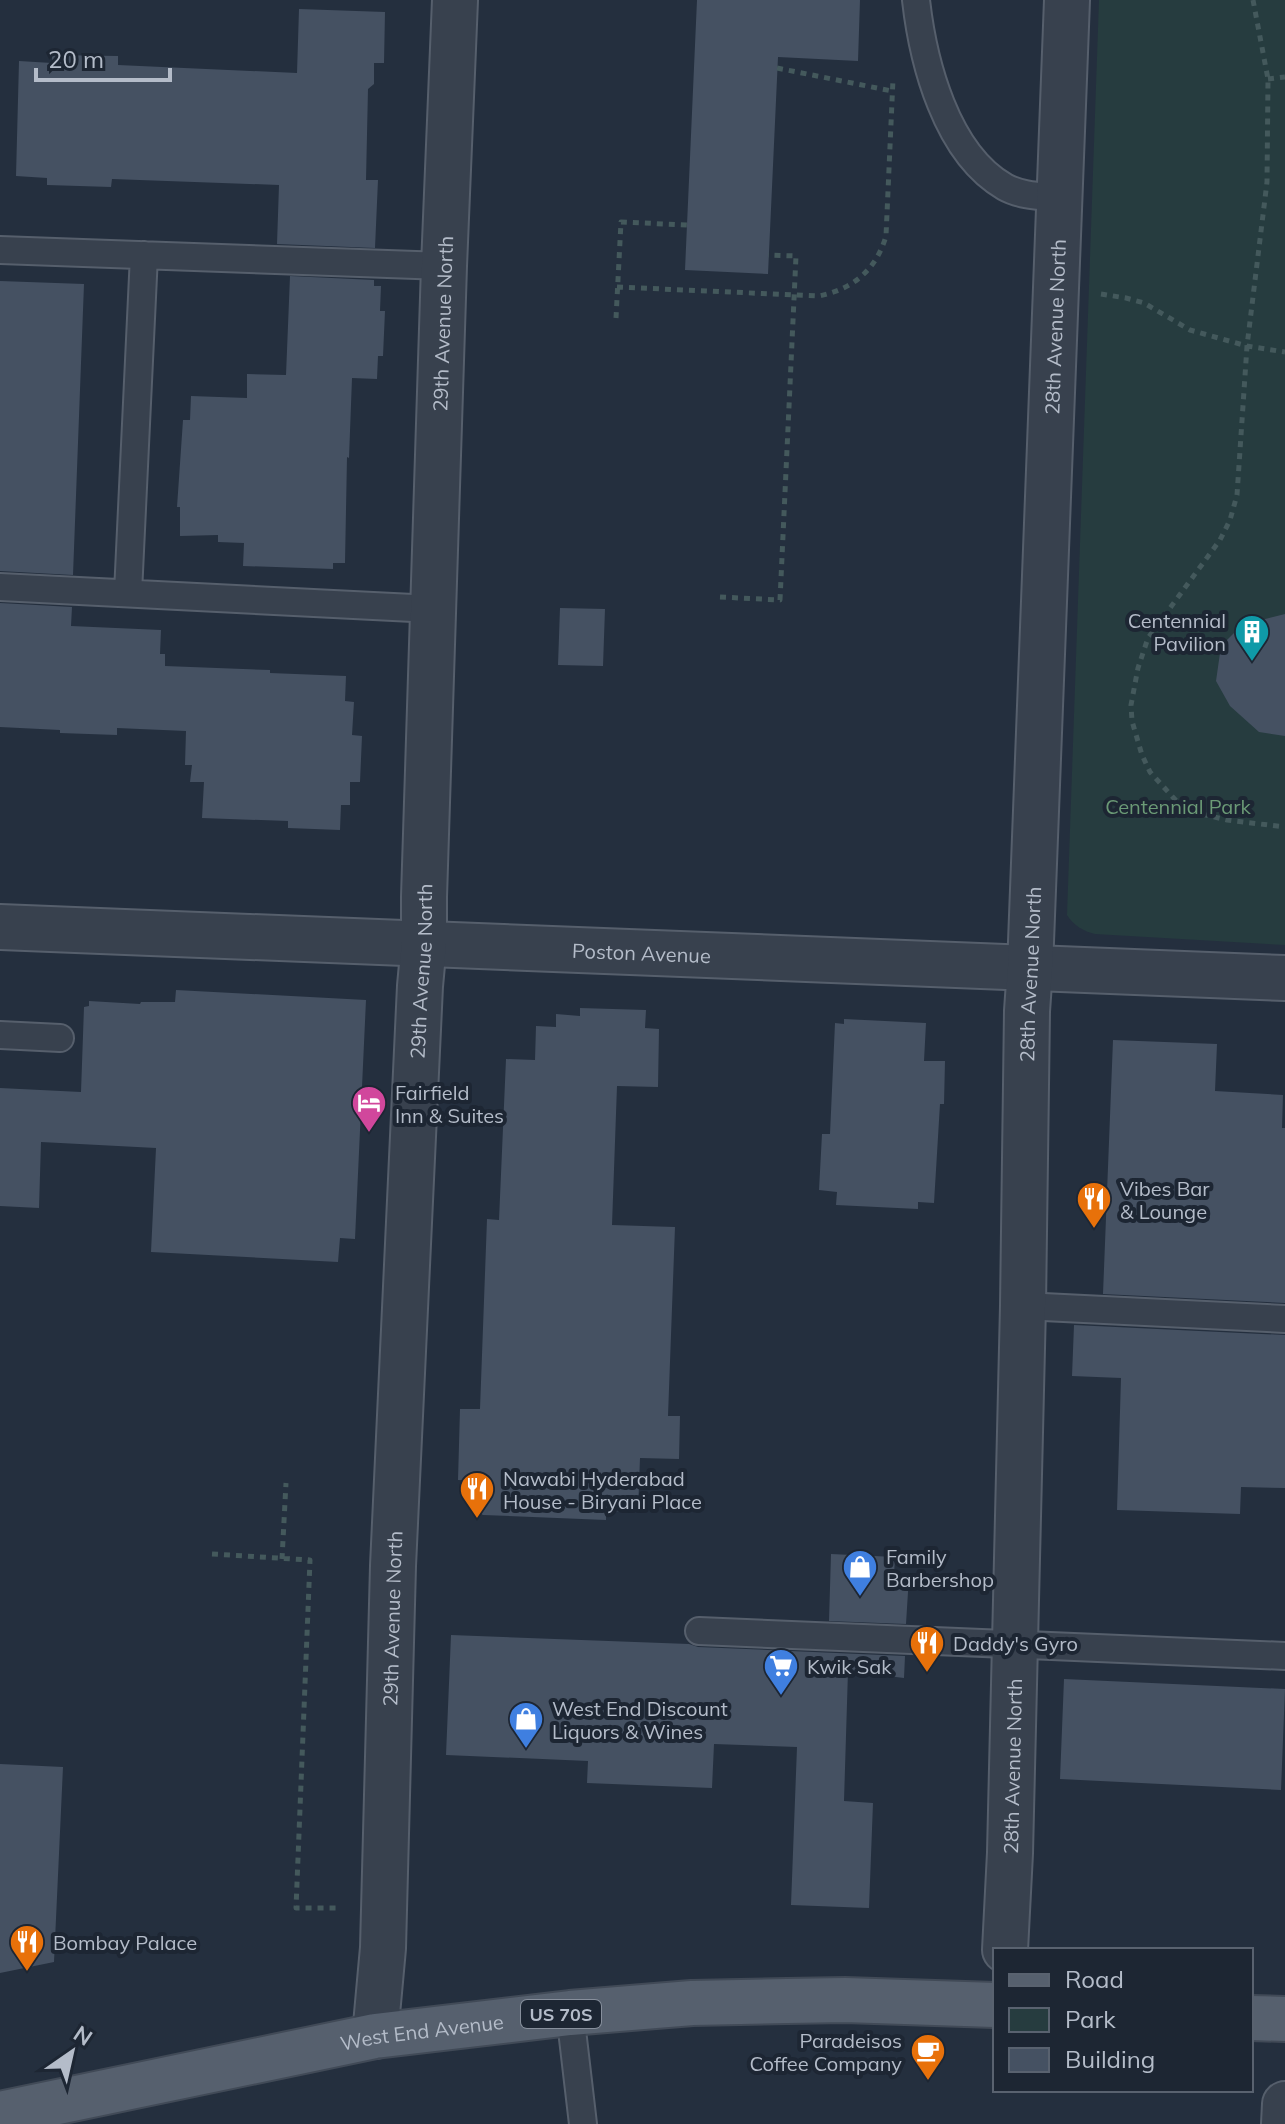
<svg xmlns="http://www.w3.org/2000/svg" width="1285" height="2124" viewBox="0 0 1285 2124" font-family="Mulish,sans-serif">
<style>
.green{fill:#263c3f}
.building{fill:#455162}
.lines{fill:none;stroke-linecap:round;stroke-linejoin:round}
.lane-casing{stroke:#565f6c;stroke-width:30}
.street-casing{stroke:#565f6c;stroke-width:48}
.primary-casing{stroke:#414a57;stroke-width:48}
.path{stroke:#44595c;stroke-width:5;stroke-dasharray:6 6;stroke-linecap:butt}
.lane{stroke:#38414e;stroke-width:26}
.street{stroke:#38414e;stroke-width:44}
.primary{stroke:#56606e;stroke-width:44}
.labels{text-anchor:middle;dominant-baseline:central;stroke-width:8;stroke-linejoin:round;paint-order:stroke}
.shield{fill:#1d2633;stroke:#878f9c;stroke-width:2}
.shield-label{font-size:18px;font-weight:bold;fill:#b4bcc9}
.street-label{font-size:20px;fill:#b4bcc9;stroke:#1d2633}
.poi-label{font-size:20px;fill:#b4bcc9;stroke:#1d2633;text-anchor:start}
.park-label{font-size:20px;fill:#6b9a76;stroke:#1d2633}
</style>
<rect width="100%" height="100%" fill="#242f3e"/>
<path class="green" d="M 1099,0 L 1285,0 L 1285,945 L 1095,934 C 1083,931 1073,925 1067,915 Z"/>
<path class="building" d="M 697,0 L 860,0 L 858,61 L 778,57 L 768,274 L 685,270 Z
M 299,9 L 385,12 L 384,63 L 374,63 L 374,84 L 368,89 L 366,180 L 378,180 L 375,248 L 277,244 L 279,185 L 112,179 L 111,187 L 47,185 L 47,178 L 16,176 L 19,61 L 52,63 L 52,55 L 118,56 L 118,65 L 297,73 Z
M 290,276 L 374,280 L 374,286 L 381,286 L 380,311 L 385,311 L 383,356 L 378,356 L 377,379 L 352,378 L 349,458 L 347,457 L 345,563 L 333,563 L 333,569 L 243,566 L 244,543 L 218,542 L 218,535 L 180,536 L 180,507 L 177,507 L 183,420 L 190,420 L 191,396 L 247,398 L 247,374 L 286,375 Z
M 0,281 L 84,284 L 73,575 L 0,571 Z
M 0,603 L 72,607 L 71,626 L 161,630 L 160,654 L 165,654 L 165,666 L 270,670 L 270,673 L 346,676 L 345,701 L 354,702 L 352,735 L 362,736 L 360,782 L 350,782 L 350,805 L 341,805 L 340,830 L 288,828 L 288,821 L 202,818 L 204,782 L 190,782 L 192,765 L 185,765 L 186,731 L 117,728 L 117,735 L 60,733 L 60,730 L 0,727 Z
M 560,608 L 605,609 L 603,666 L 558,665 Z
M 1285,614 L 1285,736 L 1259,732 L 1230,706 L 1216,681 L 1221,646 L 1242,625 Z
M 176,990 L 366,1000 L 355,1239 L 340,1238 L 338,1262 L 151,1252 L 156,1148 L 41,1142 L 39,1208 L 0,1206 L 0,1088 L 81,1092 L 84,1007 L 89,1006 L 89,1001 L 140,1004 L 141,1002 L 175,1002 Z
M 580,1008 L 646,1010 L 645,1028 L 659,1029 L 658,1087 L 617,1086 L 612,1225 L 675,1227 L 668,1416 L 680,1416 L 679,1459 L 640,1458 L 638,1512 L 606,1511 L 606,1520 L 483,1515 L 468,1507 L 479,1481 L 458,1480 L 460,1409 L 480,1409 L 487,1219 L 499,1220 L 506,1059 L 535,1060 L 536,1026 L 556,1027 L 556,1014 L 580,1016 Z
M 844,1019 L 926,1023 L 924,1061 L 945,1061 L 944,1104 L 940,1104 L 934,1203 L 918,1202 L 918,1209 L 836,1205 L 837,1192 L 819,1190 L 822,1134 L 830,1134 L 835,1023 L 844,1024 Z
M 1113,1040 L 1217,1044 L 1215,1091 L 1283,1095 L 1282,1128 L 1285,1128 L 1285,1303 L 1103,1294 Z
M 1074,1325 L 1285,1335 L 1285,1488 L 1241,1487 L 1240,1514 L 1117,1510 L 1121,1378 L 1072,1376 Z
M 831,1554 L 895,1557 L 894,1575 L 909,1576 L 906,1624 L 829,1621 Z
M 451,1635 L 689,1644 L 698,1647 L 905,1656 L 904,1678 L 848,1671 L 844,1801 L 873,1803 L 869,1908 L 791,1905 L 797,1747 L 714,1744 L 712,1788 L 587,1783 L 588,1761 L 446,1755 Z
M 1064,1679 L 1285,1689 L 1281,1790 L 1060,1779 Z
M 0,1764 L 63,1767 L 54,1962 L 0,1973 Z"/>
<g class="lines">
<defs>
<path id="lane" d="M 916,0 C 923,62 946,153 1005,187 C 1021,196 1043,196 1060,198
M 0,250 L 444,266
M 0,587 L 433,609
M 128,593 L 144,255
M 0,1035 L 60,1038
M 1023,1306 L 1285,1319
M 699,1631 L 1285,1656
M 570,2013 L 583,2124"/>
<g id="street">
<path id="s1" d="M 0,927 L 1285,978"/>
<path id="s2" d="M 1005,1950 L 1010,1853 L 1023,1306 L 1027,1011 L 1030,968 L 1067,0"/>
<path id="s3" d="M 375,2036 L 383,1948 L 393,1566 L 420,986 L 424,943 L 424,897 L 444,266 L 455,0"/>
<path d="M 1284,2124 L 1285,2104"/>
</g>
<g id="primary">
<path d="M 1251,2018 L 1285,2019"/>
<path id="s4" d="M 0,2114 L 375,2036 L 570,2013 L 692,2003 L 787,2001 L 845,2000 L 995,2005"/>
</g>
</defs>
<use href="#lane" class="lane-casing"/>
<use href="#street" class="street-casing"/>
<use href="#primary" class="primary-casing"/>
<path class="path" d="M 1253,0 L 1268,79 L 1267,182 L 1247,346 L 1237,495 L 1230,520 L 1220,540 L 1148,638 L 1138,668 L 1131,705 L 1132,721 L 1142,755 L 1150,772 L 1180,805 L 1197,813 L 1227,820 L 1285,827
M 777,68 L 892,91
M 1268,79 L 1285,77
M 617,287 L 819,296 C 853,289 876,270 886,236 L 893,79
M 1101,294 L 1126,298 L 1144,303 L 1190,330 L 1247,346 L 1285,352
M 616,318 L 621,222 L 687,225
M 720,597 L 780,600 L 796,256 L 768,255
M 212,1554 L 310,1560 L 296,1908 L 341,1908
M 282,1559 L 286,1483"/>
<use href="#lane" class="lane"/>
<use href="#street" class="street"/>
<use href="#primary" class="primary"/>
</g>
<defs>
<symbol id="building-pin" viewBox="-11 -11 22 30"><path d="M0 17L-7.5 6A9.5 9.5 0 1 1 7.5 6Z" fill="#0f9aa8" stroke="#1d2633"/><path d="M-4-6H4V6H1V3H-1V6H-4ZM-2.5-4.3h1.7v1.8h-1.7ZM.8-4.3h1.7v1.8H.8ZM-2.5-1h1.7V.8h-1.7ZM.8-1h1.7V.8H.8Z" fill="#fff"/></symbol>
<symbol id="hotel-pin" viewBox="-11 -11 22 30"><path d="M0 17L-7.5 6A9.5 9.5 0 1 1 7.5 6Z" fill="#d1479c" stroke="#1d2633"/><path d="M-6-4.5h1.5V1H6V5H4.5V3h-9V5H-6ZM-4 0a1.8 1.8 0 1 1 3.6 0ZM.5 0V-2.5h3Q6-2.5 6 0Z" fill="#fff"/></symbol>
<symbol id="restaurant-pin" viewBox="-11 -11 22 30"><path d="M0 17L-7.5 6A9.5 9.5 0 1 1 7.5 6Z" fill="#e8710a" stroke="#1d2633"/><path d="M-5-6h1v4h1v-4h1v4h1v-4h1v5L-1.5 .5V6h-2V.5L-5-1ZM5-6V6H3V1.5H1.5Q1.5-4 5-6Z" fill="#fff"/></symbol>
<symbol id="shop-pin" viewBox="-11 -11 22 30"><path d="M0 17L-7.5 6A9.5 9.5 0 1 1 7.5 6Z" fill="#3f7fe0" stroke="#1d2633"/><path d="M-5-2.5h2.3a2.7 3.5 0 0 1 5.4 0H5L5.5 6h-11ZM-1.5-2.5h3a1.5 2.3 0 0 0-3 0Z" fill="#fff"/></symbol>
<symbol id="supermarket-pin" viewBox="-11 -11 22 30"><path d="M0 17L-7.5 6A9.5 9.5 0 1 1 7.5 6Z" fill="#3f7fe0" stroke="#1d2633"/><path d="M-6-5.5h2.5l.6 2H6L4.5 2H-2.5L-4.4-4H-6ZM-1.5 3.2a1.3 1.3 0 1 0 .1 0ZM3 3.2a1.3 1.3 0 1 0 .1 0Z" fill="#fff"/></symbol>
<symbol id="cafe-pin" viewBox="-11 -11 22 30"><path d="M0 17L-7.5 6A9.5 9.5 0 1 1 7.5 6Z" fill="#e8710a" stroke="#1d2633"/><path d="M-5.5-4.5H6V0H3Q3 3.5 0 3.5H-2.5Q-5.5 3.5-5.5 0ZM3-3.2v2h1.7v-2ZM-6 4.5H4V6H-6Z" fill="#fff"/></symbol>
</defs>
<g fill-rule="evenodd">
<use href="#building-pin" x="1232" y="612" width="40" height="54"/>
<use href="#hotel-pin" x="349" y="1083" width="40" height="54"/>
<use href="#restaurant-pin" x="1074" y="1179" width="40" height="54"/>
<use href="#restaurant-pin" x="457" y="1469" width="40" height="54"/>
<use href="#shop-pin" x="840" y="1547" width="40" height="54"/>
<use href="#restaurant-pin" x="907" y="1623" width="40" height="54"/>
<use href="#supermarket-pin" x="761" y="1646" width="40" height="54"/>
<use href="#shop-pin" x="506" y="1699" width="40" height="54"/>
<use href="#restaurant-pin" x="7" y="1922" width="40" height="54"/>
<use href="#cafe-pin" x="908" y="2031" width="40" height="54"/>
</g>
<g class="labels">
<rect class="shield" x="521" y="2000" width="80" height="28" rx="6"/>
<g class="shield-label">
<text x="561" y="2014">US 70S</text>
</g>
<g class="street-label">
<text stroke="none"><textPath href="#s3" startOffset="1714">29th Avenue North</textPath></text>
<text stroke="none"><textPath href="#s2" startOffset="1624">28th Avenue North</textPath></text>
<text stroke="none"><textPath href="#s1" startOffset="642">Poston Avenue</textPath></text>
<text stroke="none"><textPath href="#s3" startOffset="1066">29th Avenue North</textPath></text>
<text stroke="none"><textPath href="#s2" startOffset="976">28th Avenue North</textPath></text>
<text stroke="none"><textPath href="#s3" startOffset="418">29th Avenue North</textPath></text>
<text stroke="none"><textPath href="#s2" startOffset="184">28th Avenue North</textPath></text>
<text stroke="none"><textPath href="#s4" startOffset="430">West End Avenue</textPath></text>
</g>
<g class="poi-label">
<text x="1226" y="620" text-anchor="end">Centennial<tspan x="1226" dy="23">Pavilion</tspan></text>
<text x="395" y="1092">Fairfield<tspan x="395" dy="23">Inn &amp; Suites</tspan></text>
<text x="1120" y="1188">Vibes Bar<tspan x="1120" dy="23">&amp; Lounge</tspan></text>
<text x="503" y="1478">Nawabi Hyderabad<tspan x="503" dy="23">House - Biryani Place</tspan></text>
<text x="886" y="1556">Family<tspan x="886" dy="23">Barbershop</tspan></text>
<text x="953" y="1643">Daddy's Gyro</text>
<text x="807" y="1666">Kwik Sak</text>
<text x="552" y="1708">West End Discount<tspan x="552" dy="23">Liquors &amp; Wines</tspan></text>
<text x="53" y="1942">Bombay Palace</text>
<text x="902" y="2040" text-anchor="end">Paradeisos<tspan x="902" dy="23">Coffee Company</tspan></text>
</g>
<g class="park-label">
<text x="1178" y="806">Centennial Park</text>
</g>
</g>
<rect x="993" y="1948" width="260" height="144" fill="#1d2633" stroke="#59626f" stroke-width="2"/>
<rect x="1009" y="1974" width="40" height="12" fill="#56606e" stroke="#59626f" stroke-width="2"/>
<text x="1065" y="1988" font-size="24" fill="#b4bcc9">Road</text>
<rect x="1009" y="2008" width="40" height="24" fill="#263c3f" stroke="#59626f" stroke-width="2"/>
<text x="1065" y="2028" font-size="24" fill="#b4bcc9">Park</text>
<rect x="1009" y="2048" width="40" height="24" fill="#455162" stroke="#59626f" stroke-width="2"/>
<text x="1065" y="2068" font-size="24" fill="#b4bcc9">Building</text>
<g transform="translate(72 2052) rotate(34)" stroke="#1d2633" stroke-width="6" paint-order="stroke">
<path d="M0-6L14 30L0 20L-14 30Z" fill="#b4bcc9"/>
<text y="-12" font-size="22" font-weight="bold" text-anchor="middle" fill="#b4bcc9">N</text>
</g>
<path d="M36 68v12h134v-12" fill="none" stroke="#b4bcc9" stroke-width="4"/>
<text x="48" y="68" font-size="24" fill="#b4bcc9" stroke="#1d2633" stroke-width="6" paint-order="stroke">20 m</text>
</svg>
